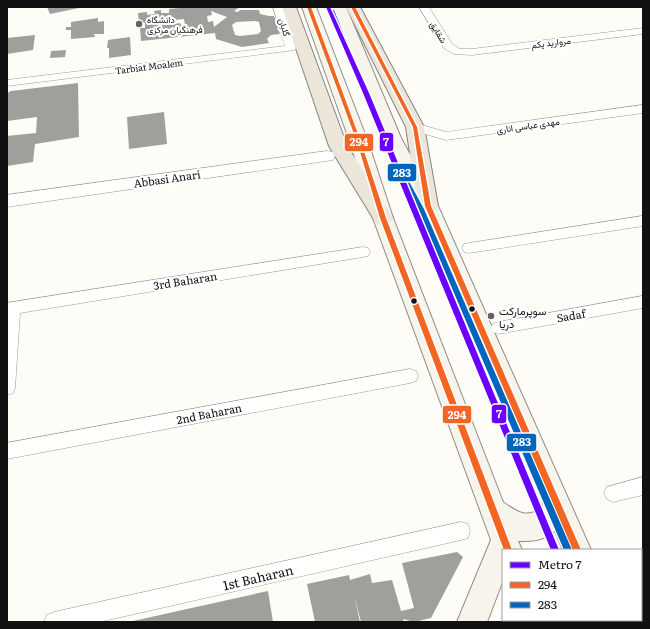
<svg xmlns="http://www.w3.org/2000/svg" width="650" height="629" viewBox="0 0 650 629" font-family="Literata,Vazirmatn,serif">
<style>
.building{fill:#a19f9c;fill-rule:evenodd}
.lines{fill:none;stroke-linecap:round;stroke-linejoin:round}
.minor-casing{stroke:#979795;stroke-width:1}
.tertiary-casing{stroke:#979795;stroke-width:1}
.secondary-casing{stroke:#8e8d8b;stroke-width:2}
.trunk-casing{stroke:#858482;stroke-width:2}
.minor{fill:#fffffe;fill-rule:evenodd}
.tertiary{fill:#fffffe;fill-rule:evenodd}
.secondary{fill:#f6f4eb;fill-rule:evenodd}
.trunk{fill:#ece5da;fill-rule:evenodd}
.bus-1-casing{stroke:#fff;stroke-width:3}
.bus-2-casing{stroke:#fff;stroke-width:3}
.bus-1{fill:#f26522;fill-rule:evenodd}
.bus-2{fill:#0065bd;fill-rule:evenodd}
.metro-1-casing{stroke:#fff;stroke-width:3}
.metro-1{fill:#6a00ff;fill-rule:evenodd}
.poi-dot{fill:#646362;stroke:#fff;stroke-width:1.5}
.bus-dot{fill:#111;stroke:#fff;stroke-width:1.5}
.labels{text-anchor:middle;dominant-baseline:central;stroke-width:4;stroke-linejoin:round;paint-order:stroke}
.far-poi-label{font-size:9px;fill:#111;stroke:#fff;text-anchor:start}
.far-street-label{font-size:9px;fill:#111;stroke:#fff}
.street-label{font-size:11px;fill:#111;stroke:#fff}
.poi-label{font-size:11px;fill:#111;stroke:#fff;text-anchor:start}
.near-street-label{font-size:13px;fill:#111;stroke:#fff}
.line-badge{stroke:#fff;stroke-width:1.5}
.badge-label{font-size:11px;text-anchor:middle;font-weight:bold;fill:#fff}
</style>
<rect width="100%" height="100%" fill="#fdfcf7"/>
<path class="building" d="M 47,7 L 79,7 L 79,8 L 50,14 Z
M 190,7 L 240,7 L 234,11 L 238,12 L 240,10 L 259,10 L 260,14 L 269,16 L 274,16 L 280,34 L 271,35 L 267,39 L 269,43 L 242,47 L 216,39 L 215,33 L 141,41 L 140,28 L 145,28 L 145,23 L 139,24 L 138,13 L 147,12 L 147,15 L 155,14 L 154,11 L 161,10 L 161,13 L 169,13 L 169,9 ZM 211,11 L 227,17 L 214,27 L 213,21 L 208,22 L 207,16 L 212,15 ZM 184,19 L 185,25 L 181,25 L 180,23 L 174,24 L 174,20 ZM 255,21 L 259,22 L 261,31 L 258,34 L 240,36 L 235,35 L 232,25 L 236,22 Z
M 98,18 L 98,22 L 104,21 L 104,34 L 94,34 L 95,37 L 71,39 L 71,30 L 66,30 L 66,27 L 71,27 L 71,22 Z
M 35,35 L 33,50 L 7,54 L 7,38 Z
M 130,37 L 131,55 L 109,58 L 109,48 L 107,48 L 108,40 Z
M 66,50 L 65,57 L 50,58 L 51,51 Z
M 78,83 L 79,137 L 35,144 L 33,162 L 7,166 L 7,136 L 36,133 L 37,117 L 7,121 L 7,93 L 11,91 Z
M 164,112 L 167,144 L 129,149 L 127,117 Z
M 457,552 L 463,557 L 431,618 L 414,622 L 403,619 L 404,622 L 361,622 L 354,595 L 360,622 L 315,622 L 307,584 L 349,575 L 350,580 L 370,574 L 372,583 L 392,580 L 401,611 L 414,608 L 402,563 Z
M 268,591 L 273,622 L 133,622 L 133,621 Z"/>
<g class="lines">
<defs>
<path id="minor" d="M 273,7 L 283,7 L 296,48 L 295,50 L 7,86 L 7,80 L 285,46 Z
M 419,7 L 429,7 L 452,44 L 460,49 L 472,49 L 643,28 L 643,34 L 472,55 L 454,54 L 444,48 Z
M 643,105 L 643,113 L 446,140 L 411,130 L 409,127 L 411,124 L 415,123 L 446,132 Z
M 643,216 L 643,226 L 469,253 L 464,252 L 462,248 L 464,244 L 469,243 Z
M 363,247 L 368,248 L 370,252 L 368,256 L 363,257 L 20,313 L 15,388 L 13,393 L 7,395 L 7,303 Z
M 643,296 L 643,308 L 498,334 L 493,332 L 490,328 L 493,324 L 498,322 Z
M 410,369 L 416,371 L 418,376 L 416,381 L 410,383 L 7,459 L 7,443 Z
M 643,477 L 643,495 L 613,502 L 607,499 L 604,493 L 607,487 Z
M 461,522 L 468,524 L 470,531 L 468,538 L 461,540 L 99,622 L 44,622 L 47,615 L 54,612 Z"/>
<path id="tertiary" d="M 327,151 L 333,152 L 335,156 L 333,160 L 7,207 L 7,195 Z"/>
<path id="secondary" d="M 302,7 L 316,7 L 368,142 L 393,218 L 503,502 C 517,512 526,519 542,508 L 543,501 L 418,206 L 383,138 L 332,7 L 346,7 L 401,138 L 438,206 L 591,550 L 563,550 L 555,531 C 542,541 534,541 518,541 L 522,550 L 503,550 L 503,580 L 487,622 L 457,622 L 491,540 L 373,218 L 350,142 Z
M 641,567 L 643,568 L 643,596 L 641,595 Z
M 525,620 L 555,620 L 556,622 L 526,622 Z
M 593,620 L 623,620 L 624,622 L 594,622 Z"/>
<path id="trunk" d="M 282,7 L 296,7 L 347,146 L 393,218 L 390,223 L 383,225 L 376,223 L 329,146 Z
M 346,7 L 360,7 L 424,127 L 438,206 L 435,211 L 428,213 L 421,211 L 418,206 L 406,127 Z"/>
</defs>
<use href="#minor" class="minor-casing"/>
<use href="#tertiary" class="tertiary-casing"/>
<use href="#secondary" class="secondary-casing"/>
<use href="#trunk" class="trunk-casing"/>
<use href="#minor" class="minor"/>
<use href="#tertiary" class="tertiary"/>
<use href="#secondary" class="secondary"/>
<use href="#trunk" class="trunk"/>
<defs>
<path id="bus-1" d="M 307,7 L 311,7 L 361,142 L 386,218 L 512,550 L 504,550 L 380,218 L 357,142 Z
M 351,7 L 355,7 L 417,127 L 431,206 L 581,550 L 573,550 L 425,206 L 413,127 Z"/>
<path id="bus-2" d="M 331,9 L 334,10 L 387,141 L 424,209 L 572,550 L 564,550 L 418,209 L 383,141 L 330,10 Z"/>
</defs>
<use href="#bus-1" class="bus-1-casing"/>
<use href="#bus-2" class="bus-2-casing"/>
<use href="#bus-1" class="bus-1"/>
<use href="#bus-2" class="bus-2"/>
<defs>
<path id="metro-1" d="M 326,7 L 330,7 L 369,93 L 559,550 L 551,550 L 363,93 Z"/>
</defs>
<use href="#metro-1" class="metro-1-casing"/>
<use href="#metro-1" class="metro-1"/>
</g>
<g class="poi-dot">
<circle cx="139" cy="24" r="4"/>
<circle cx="491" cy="316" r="4"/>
</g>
<g class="bus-dot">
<circle cx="414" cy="301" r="3.5"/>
<circle cx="472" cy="309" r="3.5"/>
</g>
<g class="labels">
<g class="far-poi-label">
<text x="147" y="19">دانشگاه<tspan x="147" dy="10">فرهنگیان مرکزی</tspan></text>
</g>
<g class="far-street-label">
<text transform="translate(285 27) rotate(72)">گلبان</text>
<text transform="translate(439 32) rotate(59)">شقایق</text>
<text transform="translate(551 42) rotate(-7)">مروارید یکم</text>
<text transform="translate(149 66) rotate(-7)">Tarbiat Moalem</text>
<text transform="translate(528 125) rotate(-8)">مهدی عباسی اناری</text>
</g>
<g class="street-label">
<text transform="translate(167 178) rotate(-8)">Abbasi Anari</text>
<text transform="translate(185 280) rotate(-9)">3rd Baharan</text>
<text transform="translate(571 315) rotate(-10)">Sadaf</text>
<text transform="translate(209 413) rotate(-11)">2nd Baharan</text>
</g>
<g class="poi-label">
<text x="499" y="310">سوپرمارکت<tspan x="499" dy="13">دریا</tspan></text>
</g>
<g class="near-street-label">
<text transform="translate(258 577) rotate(-13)">1st Baharan</text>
</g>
</g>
<g class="line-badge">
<rect x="379" y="132" width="15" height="20" rx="4" fill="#6a00ff"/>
<rect x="344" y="133" width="30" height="19" rx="4" fill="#f26522"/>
<rect x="387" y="163" width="30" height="19" rx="4" fill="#0065bd"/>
<rect x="491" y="404" width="16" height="20" rx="4" fill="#6a00ff"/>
<rect x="442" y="405" width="30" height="19" rx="4" fill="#f26522"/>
<rect x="506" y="433" width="31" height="19" rx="4" fill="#0065bd"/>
</g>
<g class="badge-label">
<text x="386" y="146">7</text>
<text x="359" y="146">294</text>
<text x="402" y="177">283</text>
<text x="499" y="418">7</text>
<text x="457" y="419">294</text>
<text x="522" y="446">283</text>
</g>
<rect width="650" height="629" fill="none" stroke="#111111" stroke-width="16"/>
<rect x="502" y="549" width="140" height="72" fill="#ffffff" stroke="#a0a0a0"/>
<rect x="510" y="562" width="20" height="6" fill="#6a00ff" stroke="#a0a0a0"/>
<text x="538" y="569" font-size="12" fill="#111111">Metro 7</text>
<rect x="510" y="582" width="20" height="6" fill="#f26522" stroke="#a0a0a0"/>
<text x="538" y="589" font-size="12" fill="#111111">294</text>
<rect x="510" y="602" width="20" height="6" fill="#0065bd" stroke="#a0a0a0"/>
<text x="538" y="609" font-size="12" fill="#111111">283</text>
</svg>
